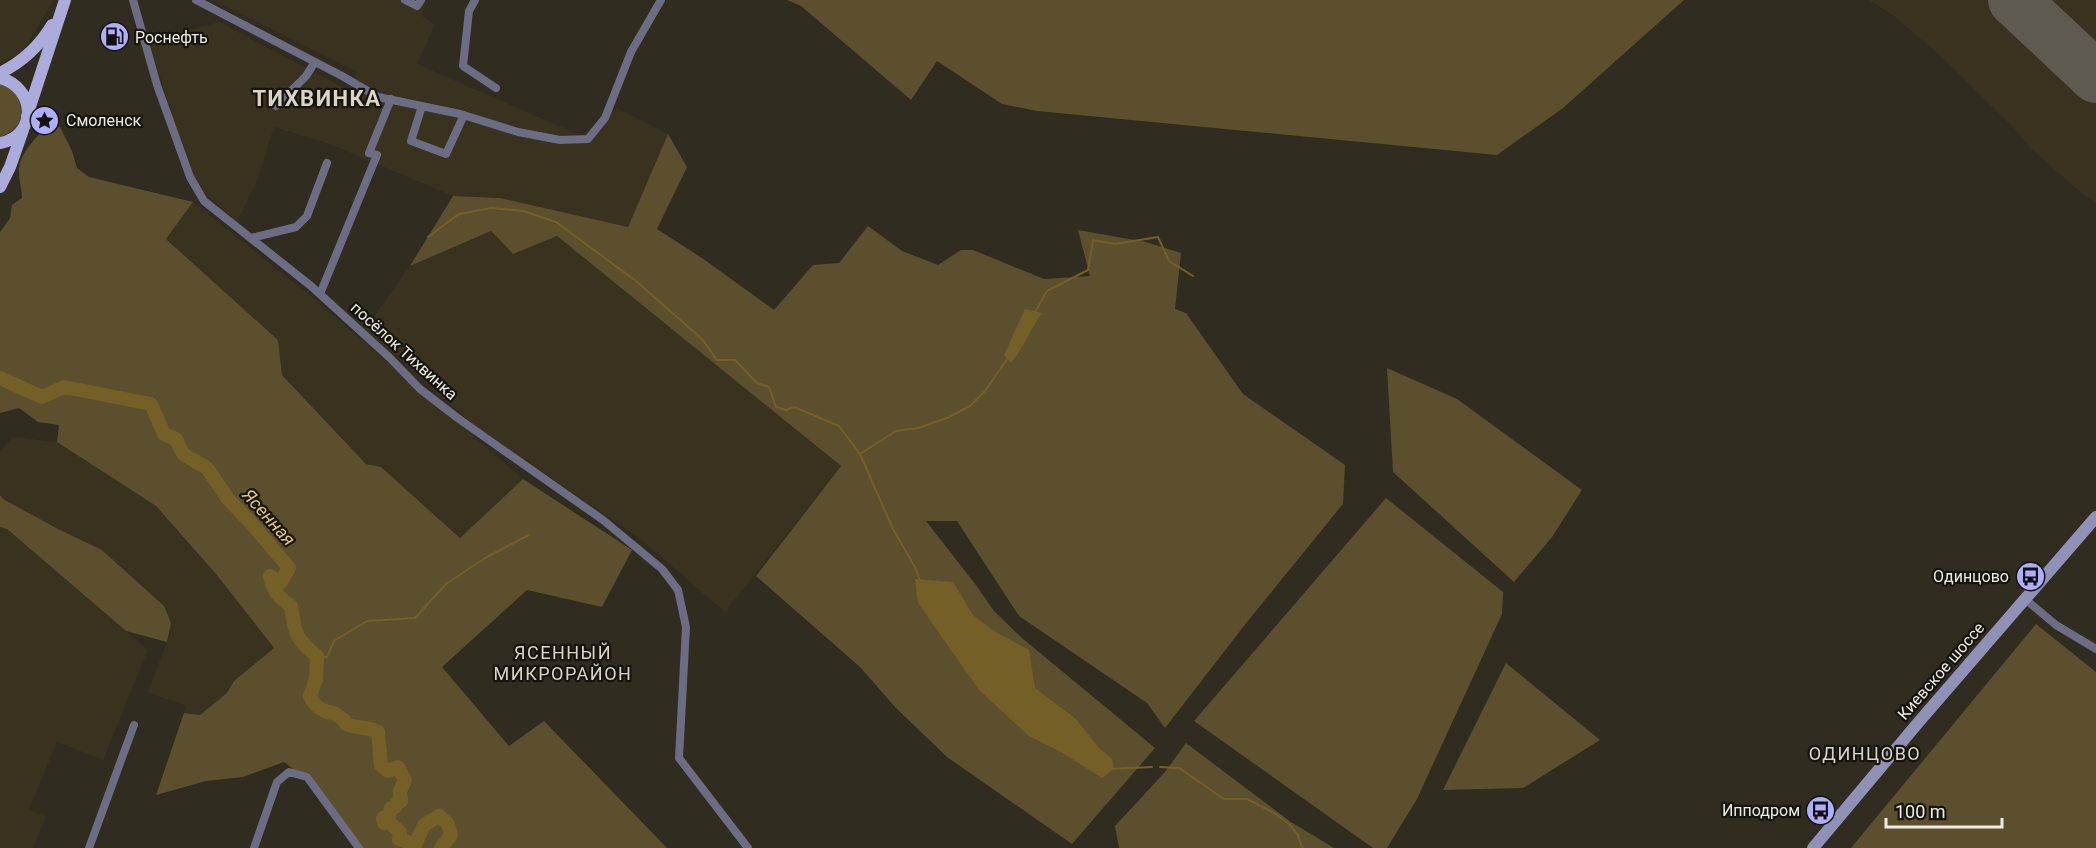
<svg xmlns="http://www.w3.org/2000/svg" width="2096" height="848" viewBox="0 0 2096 848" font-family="Roboto,sans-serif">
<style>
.built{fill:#39321f}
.green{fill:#5b4f2d}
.water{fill:#746026}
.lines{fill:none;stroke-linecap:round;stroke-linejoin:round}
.stream{stroke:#746026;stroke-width:2}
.river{stroke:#746026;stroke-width:14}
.runway{stroke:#5e5a4f;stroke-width:52}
.minor{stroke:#6c6c84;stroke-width:8}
.secondary{stroke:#9091b6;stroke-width:12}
.primary{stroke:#acacdc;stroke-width:12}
.labels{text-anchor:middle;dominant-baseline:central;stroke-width:4.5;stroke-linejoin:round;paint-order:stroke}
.poi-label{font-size:16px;fill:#efece4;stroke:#16140f;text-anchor:start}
.street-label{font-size:16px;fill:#efece4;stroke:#16140f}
.water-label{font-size:18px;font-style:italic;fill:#e4c570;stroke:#16140f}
.neighbourhood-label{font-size:18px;letter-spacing:1.5px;fill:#dbd5c5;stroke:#16140f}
.district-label{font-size:22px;font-weight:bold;letter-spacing:1.5px;fill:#dbd5c5;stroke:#16140f}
</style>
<rect width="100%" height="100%" fill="#302c1f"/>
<path class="built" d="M 0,0 L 54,0 L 22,53 L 0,63 Z
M 213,0 L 427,0 L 421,15 L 435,25 L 417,64 L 582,136 L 617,108 L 668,134 L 628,227 L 500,198 L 453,196 L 327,143 L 274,127 L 258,178 L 237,222 L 192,181 L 149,41 L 219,22 L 348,90 L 357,72 Z
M 1869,0 L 2096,0 L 2096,202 L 2085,196 L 2031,149 L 2018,132 L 1945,60 L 1894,16 Z
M 193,202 L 312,297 L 523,479 L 461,539 L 381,467 L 366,464 L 282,375 L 278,340 L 166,239 Z
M 491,231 L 513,254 L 557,236 L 841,466 L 725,612 L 639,538 L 473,424 L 365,329 L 410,266 Z
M 13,437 L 57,442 L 156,506 L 216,574 L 274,648 L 234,681 L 228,693 L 200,715 L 184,713 L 186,706 L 148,692 L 170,634 L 164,606 L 102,550 L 58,529 L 3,499 L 0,495 L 0,450 Z
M 0,527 L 7,529 L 148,650 L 103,760 L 57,742 L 29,810 L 46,817 L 33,848 L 0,848 Z"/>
<path class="green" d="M 787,0 L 1684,0 L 1563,108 L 1497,155 L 1037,111 L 1002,104 L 937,61 L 911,100 L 801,6 Z
M 0,83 L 17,93 C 24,115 24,128 0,137 Z
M 50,124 L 60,127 L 72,151 L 77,168 L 89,177 L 193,202 L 166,239 L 278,340 L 282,375 L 366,464 L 381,467 L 460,538 L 523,479 L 632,550 L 602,607 L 527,590 L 442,667 L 509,746 L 544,721 L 667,848 L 363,848 L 321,791 L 284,762 L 243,777 L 206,781 L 156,795 L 184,713 L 200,715 L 227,693 L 234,681 L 274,648 L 216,574 L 156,506 L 57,442 L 59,425 L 38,422 L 19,408 L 0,413 L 0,232 L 10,218 L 12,205 L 22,198 C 22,189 19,181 19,173 C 17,155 38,135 50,124 Z
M 668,134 L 687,167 L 657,229 L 702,258 L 774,310 L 813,265 L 839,263 L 868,226 L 902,251 L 938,265 L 961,250 L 973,250 L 1044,279 L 1090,276 L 1078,230 L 1146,242 L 1181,253 L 1175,309 L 1186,313 L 1243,394 L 1345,465 L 1343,504 L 1247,622 L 1165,728 L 1147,703 L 1019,616 L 957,521 L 926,521 L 976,585 L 994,611 L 1022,638 L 1155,748 L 1072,844 L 947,757 L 895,707 L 860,667 L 756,576 L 841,466 L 557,236 L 513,254 L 491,231 L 410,266 L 453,196 L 500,198 L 628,227 Z
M 1387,368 L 1457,399 L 1582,490 L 1552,537 L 1514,582 L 1393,472 Z
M 0,495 L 3,499 L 58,529 L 102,550 L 164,606 L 171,623 L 167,642 L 126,631 L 7,529 L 0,527 Z
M 1386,498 L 1503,592 L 1502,614 L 1417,799 L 1387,848 L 1373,848 L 1194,721 Z
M 2036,624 L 2096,672 L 2096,848 L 1851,848 Z
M 1506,663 L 1600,740 L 1523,788 L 1443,790 Z
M 1186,743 L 1291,822 L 1334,848 L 1119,848 L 1115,826 L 1165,772 Z"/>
<path class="water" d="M 1025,309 L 1042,313 C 1030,329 1025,347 1011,363 L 1004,355 Z
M 915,579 L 953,582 L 973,615 L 994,631 L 1029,650 L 1035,688 L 1076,719 L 1098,747 L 1112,759 L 1114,769 L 1102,778 L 1061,752 L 1029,736 L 979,690 L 918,603 Z"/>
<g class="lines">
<path class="stream" d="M 428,237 L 459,214 L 491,208 L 523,211 L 556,222 L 636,281 L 702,339 L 717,360 L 735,360 L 757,383 L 769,387 L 776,407 L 786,410 L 794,407 L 839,426 L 860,454 L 893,529 L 916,569 L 920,582
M 1035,312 L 1047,291 L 1088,270 L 1093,240 L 1115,244 L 1158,237 L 1169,261 L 1193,276
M 860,454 L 896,431 L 918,428 L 947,418 L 970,406 L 985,391 L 1008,358
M 317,656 L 327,657 L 334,641 L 367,621 L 415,618 L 446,584 L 485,558 L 529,535
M 1160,767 L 1179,768 L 1224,799 L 1247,799 L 1274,813 L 1289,824 L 1298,835 L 1302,848
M 1110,769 L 1152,767"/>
<path class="river" d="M 0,378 L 42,397 L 64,387 L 151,404 L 164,434 L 176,439 L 183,454 L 207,468 L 228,499 L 252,524 L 289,568 L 281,582 L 270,576 C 273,591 278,597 291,606 C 295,633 295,639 317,656 L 316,679 L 310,696 C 314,706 324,713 334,713 L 344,720 L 346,724 C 356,729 368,726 378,732 L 381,765 L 388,771 L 398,767 L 405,780 L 400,791 L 401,801 L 397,803 L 395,807 L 391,808 L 389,816 L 383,818 L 384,823 L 390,823 L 400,832 L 399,839 L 410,843 L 410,846 L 415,845 L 424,825 L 439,816 L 448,824 L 451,835 L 441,848"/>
<path class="runway" d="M 2014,0 L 2096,77"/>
<path class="minor" d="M 133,0 L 157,85 L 190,177 L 204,201 L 311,286 L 390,358 L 420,389 L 459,419 L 603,520 L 662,569 L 678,590 L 686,627 L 679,758 L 748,848
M 196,0 L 342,76 L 378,97 L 460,114 L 518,132 L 560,140 L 588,139 L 605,118 L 631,52 L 661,0
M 405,0 L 417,6 L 421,0
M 475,0 L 469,11 L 463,66 L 496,88
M 276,106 L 306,76 L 315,62
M 422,106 L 411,141 L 446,154 L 464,115
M 251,238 L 296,227 L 307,216 L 327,163
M 320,294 L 377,155 L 369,153 L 391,99
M 2025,599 L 2056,625 L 2096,649
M 89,848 L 134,725
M 254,848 L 277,782 L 289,772 L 307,777 L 359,848"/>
<path class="secondary" d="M 1813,848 L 1917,724 L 2096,517"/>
<path class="primary" d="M 0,73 C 22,62 39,47 52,25
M 0,78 C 36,87 38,136 0,143
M 27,116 L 65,0
M 0,187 L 10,167 L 23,130"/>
</g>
<defs>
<symbol id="fuel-disc" viewBox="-11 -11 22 22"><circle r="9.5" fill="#afaefa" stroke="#16140f"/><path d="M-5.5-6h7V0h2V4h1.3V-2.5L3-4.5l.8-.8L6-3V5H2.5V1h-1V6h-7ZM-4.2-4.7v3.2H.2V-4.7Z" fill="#111"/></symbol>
<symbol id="sight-disc" viewBox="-11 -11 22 22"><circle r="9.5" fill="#afaefa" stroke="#16140f"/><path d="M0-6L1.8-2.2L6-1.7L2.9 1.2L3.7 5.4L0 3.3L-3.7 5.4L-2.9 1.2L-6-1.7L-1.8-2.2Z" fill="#111"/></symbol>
<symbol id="bus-disc" viewBox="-11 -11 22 22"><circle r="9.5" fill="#afaefa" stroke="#16140f"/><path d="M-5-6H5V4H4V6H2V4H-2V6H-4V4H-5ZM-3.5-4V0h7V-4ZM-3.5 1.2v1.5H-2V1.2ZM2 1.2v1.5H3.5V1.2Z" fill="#111"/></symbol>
</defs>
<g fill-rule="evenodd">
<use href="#fuel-disc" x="98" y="20" width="33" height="33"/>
<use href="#sight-disc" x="28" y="104" width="33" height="33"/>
<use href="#bus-disc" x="2014" y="560" width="33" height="33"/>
<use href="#bus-disc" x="1804" y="794" width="33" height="33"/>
</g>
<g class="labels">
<g class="poi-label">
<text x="135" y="37">Роснефть</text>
<text x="66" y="120">Смоленск</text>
<text x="2009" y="576" text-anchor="end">Одинцово</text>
<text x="1800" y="810" text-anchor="end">Ипподром</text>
</g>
<g class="street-label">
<text transform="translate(404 351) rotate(42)">посёлок Тихвинка</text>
<text transform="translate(1941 671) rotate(-49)">Киевское шоссе</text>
</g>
<g class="water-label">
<text transform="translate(269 517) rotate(48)">Ясенная</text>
</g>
<g class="neighbourhood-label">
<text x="563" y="652">ЯСЕННЫЙ<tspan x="563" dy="21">МИКРОРАЙОН</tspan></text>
<text x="1865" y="753">ОДИНЦОВО</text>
</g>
<g class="district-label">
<text x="317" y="98">ТИХВИНКА</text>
</g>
</g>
<path d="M1886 818v9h116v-9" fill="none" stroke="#efece4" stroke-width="3"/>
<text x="1895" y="818" font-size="18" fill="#efece4" stroke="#16140f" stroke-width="4.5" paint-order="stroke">100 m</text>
</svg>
